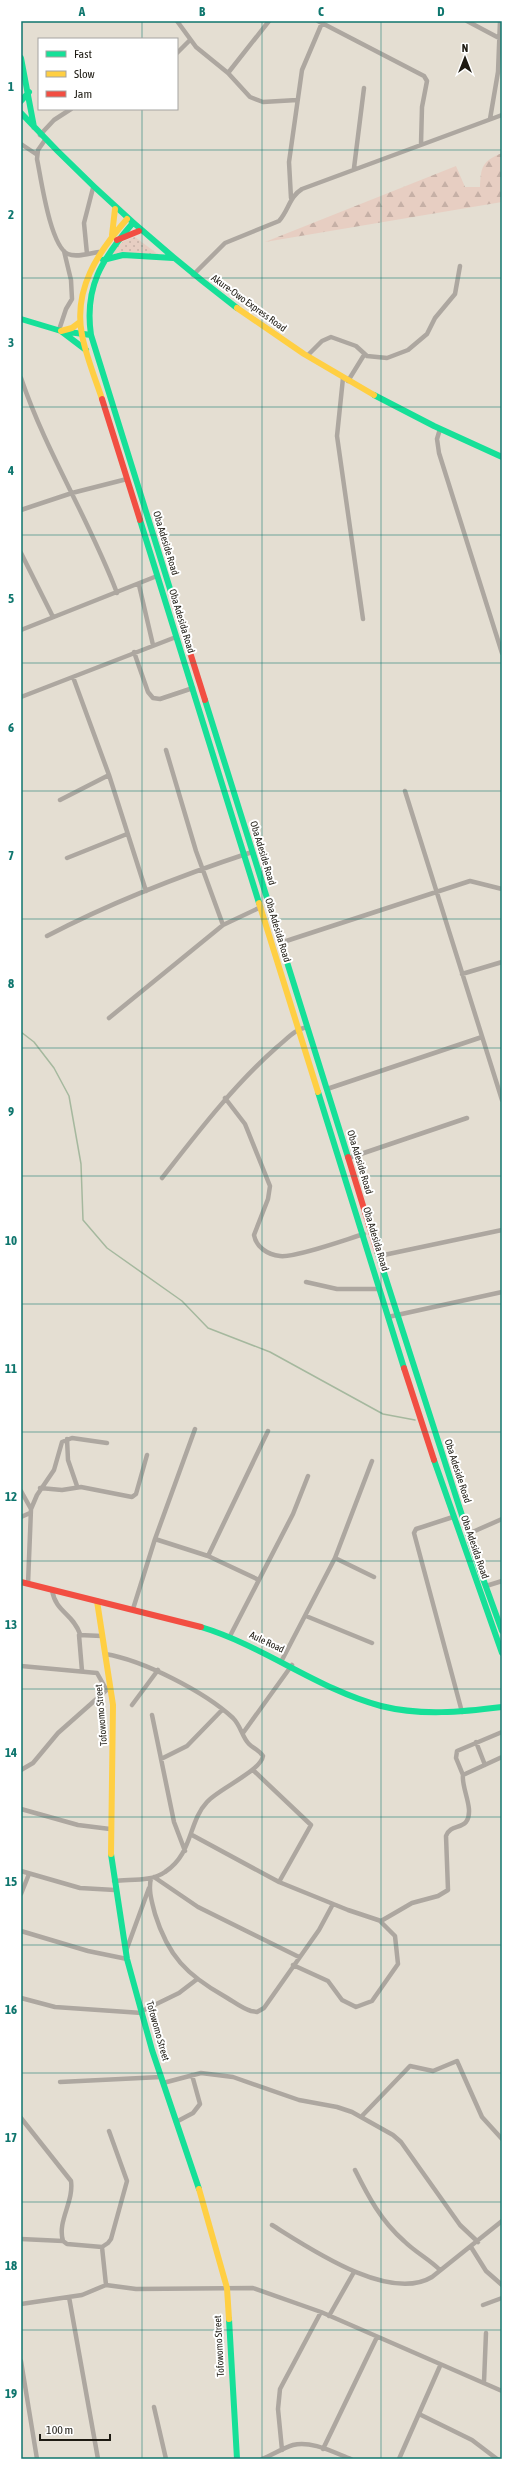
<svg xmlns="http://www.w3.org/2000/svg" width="523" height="2480" viewBox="0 0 523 2480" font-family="'Asap Condensed',sans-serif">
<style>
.forest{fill:url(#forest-firs)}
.park{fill:url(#park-dots)}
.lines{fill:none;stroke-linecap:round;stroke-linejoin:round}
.stream{stroke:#a5b89e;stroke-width:1.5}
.street{stroke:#ada7a0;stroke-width:4.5}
.fast{stroke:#16e098;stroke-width:6}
.slow{stroke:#ffcf43;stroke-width:6}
.jam{stroke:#f24e42;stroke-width:6}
.grid{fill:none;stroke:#0f766e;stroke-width:1;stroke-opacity:0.55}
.labels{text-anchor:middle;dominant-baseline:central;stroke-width:4;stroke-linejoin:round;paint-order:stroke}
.street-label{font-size:10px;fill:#1e1b13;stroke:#fff}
.neatline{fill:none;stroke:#0f766e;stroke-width:1.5}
.grid-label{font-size:13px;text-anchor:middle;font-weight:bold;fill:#0f766e}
</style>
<defs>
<pattern id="forest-firs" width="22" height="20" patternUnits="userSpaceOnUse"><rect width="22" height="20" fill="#e7cec2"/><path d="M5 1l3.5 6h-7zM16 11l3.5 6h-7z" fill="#c6b0a6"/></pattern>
<pattern id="park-dots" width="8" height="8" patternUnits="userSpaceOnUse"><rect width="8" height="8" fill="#e7cec2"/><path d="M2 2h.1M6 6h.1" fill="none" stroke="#c6b0a6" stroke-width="1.8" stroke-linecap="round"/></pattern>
</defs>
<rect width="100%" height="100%" fill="#e4ded2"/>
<path class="forest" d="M 502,153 L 502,202 L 265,242 L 456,166 L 465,187 L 480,187 C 481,167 482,161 502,153 Z"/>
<path class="park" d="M 135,237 L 159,255 L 109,254 L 124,241 Z"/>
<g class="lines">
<path class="stream" d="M 21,1032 L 34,1042 L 54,1068 L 69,1096 L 81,1164 L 83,1220 L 107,1248 L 182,1301 L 208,1328 L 270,1352 L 383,1414 L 415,1420"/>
<path class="street" d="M 177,21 L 196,47 L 228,73 L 250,97 L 263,102 L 297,100
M 318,21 L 424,76 L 427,81 L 422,107 L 421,144
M 467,21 L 499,38
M 177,53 L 190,40
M 228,73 L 269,21
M 490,119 L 498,72 L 500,21
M 40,135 L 54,120 L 71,109
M 45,140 L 38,150 L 37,159 C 41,178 50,246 68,254 C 77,258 90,253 99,252
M 21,144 L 36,154
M 354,168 L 364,88
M 291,198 L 289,162 L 302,70 L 322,23
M 87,254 L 84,223 L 93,188
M 193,275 L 225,243 L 279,221 C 289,210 289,197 302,189 L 502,115
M 59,330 L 66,309 L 72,299 L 71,280 L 64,251
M 308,355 L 322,341 L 331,337 L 356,346 L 367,356 L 387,358 L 408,350 L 427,334 L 435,318 L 455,294 L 460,266
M 21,378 C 46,452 89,519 117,593
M 343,378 L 337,436 L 363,619
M 348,381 L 364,355
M 440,429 L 437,439 L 439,453 L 502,653
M 21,510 L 72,493 L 127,479
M 21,553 L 53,617
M 139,585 L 153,645
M 21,630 L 157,576
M 134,652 L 148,692 L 153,698 L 160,699 L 193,688
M 73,677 L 109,775 L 146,891
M 21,697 L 176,637
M 166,750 L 196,851 L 223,925
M 405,791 L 502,1100
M 60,800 L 109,775
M 67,858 L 127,834
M 47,936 C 112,902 182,875 252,852
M 280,943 L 470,881 L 502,889
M 462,974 L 502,962
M 109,1018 L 223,925 L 261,907
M 327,1089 L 482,1037
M 225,1098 L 245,1124 L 270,1186 L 268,1199 L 254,1235 C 256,1247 268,1255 280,1256 C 295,1258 347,1239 364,1234
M 349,1158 L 467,1118
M 162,1178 C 198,1132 233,1086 277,1047 C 287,1039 295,1029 307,1027
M 379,1256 L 502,1230
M 306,1282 L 337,1289 L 380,1289
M 388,1317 L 502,1292
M 67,1439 L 68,1460 L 77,1486
M 40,1488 L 62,1490 L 81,1487 L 132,1497 L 136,1494 L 147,1455
M 21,1491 L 31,1509
M 21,1517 L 30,1513
M 453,1517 L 416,1529 L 414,1533 L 462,1712
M 468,1534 L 502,1519
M 155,1539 L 208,1556 L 259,1580
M 208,1556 L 268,1431
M 335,1558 L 374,1577
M 28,1584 L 31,1509 L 37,1495 L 54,1470 L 62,1442 L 72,1438 L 107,1443
M 486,1586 L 502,1581
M 52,1590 C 56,1613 72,1612 80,1634
M 133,1609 L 155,1539 L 195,1429
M 306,1616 L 372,1643
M 230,1636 L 293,1514 L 308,1476
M 105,1654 C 143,1660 205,1692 233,1718 C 241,1726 242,1737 249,1744 C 253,1748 259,1750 263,1756 C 261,1771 218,1789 207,1802 C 188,1822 193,1854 165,1872 C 151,1882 131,1879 114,1881
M 282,1660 L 335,1558 L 372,1461
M 21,1666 L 97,1673 L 106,1689
M 82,1671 L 79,1635 L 102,1636
M 132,1705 L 158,1670
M 152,1715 L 174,1822 L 185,1851
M 243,1733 L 292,1665
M 476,1742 L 485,1765
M 161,1759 L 187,1746 L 222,1710
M 21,1770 L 33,1763 L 58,1733 L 110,1687
M 253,1770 L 311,1825 L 279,1882
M 463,1775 L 456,1758 L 457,1751 L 502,1732
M 21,1809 L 78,1825 L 110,1829
M 192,1835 L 279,1882 L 348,1910 L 381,1921 L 412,1903 L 438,1896 L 448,1890 L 446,1836 C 450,1825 460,1829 466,1822 C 475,1810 461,1788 463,1775 L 502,1757
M 21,1871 L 80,1888 L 115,1890
M 154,1877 L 198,1907 L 299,1957
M 151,1878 C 148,1891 152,1902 155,1914 C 168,1956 187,1975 224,1996 C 233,2001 241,2008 251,2011 L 257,2012 L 264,2008 L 319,1930 L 333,1904
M 21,1894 L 29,1874
M 21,1931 L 88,1951 L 127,1959
M 126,1951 L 149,1888
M 293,1965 L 328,1981 L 342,2000 L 356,2007 L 372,2001 L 398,1964 L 395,1936 L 380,1921
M 21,1998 L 55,2007 L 142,2013
M 142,2011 L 179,1993 L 196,1980
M 60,2082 L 161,2077
M 163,2083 L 201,2073 L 233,2077 L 299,2100 L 337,2107 L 352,2112 L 393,2135 L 401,2142 L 460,2225 L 478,2242
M 361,2117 L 410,2066 L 433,2071 L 457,2061 L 482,2117 L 502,2139
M 21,2118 L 71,2181 C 74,2202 57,2221 63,2241 L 67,2244 L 102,2247 L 106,2285
M 176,2122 L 193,2113 L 200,2104 L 192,2075
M 355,2170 C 368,2196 381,2221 404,2241 C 415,2252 429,2259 440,2270
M 272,2225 C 309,2248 389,2303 432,2277 L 502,2221
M 21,2239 L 63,2241
M 102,2247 L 108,2243 L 111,2239 L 127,2181 L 109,2131
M 471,2247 L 486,2271 L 502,2285
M 69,2297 L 98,2459
M 21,2304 L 82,2295 L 106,2285 L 136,2289 L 253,2288 L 321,2312 L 502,2391
M 483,2305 L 502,2298
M 329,2316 L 354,2272
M 21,2361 L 37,2459
M 484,2382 L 486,2333
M 154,2407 L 166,2459
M 419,2414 L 472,2440 L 497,2459
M 323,2449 L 377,2337
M 282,2450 L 278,2409 L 280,2389 L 321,2312
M 262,2459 C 272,2455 283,2448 293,2445 C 311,2440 335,2453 351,2459
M 399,2459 L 440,2366"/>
<path class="fast" d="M 21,58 L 34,127
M 21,101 L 29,92
M 21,113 C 89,186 157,247 237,308
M 132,224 C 102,259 84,287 91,335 L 171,592
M 103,260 L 123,255 L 173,258
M 21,319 L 61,331 L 91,335
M 61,331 L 86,350
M 374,395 L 434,426 L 502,457
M 140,520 L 259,903
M 205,700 L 348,1157
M 318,1092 L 404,1368
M 377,1251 L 477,1562 L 502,1631
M 434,1460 L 502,1653
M 201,1627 C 264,1646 317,1689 381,1706 C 421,1716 462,1712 502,1707
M 111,1854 L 127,1959 L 152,2050 L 199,2189
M 229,2319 L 237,2459"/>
<path class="slow" d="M 112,235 L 115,209
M 237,308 L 304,354 L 374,395
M 61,331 L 72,328 L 80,322
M 102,399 C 95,378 86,356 82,335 C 73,289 98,252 127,219
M 259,903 L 318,1092
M 97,1601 L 113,1705 L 111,1854
M 199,2189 L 227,2288 L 229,2319"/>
<path class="jam" d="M 117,240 L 139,231
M 102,399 L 140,520
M 171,592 L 205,700
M 348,1157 L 377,1251
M 404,1368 L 434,1460
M 21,1582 L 201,1627"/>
</g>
<path class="grid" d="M 142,21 L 142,39M 262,21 L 262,2459M 381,21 L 381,2459M 142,109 L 142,2459M 21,150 L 502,150M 21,278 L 502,278M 21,407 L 502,407M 21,535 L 502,535M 21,663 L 502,663M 21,791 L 502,791M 21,919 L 502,919M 21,1048 L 502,1048M 21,1176 L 502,1176M 21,1304 L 502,1304M 21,1432 L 502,1432M 21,1561 L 502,1561M 21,1689 L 502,1689M 21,1817 L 502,1817M 21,1945 L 502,1945M 21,2073 L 502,2073M 21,2202 L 502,2202M 21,2330 L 502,2330"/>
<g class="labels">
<g class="street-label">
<text transform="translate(249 303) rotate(36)">Akure-Owo Express Road</text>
<text transform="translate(166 543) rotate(73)">Oba Adeside Road</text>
<text transform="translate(182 621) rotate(73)">Oba Adesida Road</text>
<text transform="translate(263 853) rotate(73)">Oba Adeside Road</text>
<text transform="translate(278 930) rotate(73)">Oba Adesida Road</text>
<text transform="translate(360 1162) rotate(73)">Oba Adeside Road</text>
<text transform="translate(376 1239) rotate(73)">Oba Adesida Road</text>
<text transform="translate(458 1471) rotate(72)">Oba Adeside Road</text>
<text transform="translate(475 1547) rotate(71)">Oba Adesida Road</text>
<text transform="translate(267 1642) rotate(25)">Aule Road</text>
<text transform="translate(101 1715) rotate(-95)">Tofowomo Street</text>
<text transform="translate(158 2031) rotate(74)">Tofowomo Street</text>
<text transform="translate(219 2346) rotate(-93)">Tofowomo Street</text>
</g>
</g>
<rect width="523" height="2480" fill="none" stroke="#ffffff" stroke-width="44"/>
<rect x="38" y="38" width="140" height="72" fill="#ffffff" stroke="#a5a4a1"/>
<rect x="46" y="51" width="20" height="6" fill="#16e098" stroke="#a5a4a1"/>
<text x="74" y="58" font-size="12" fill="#1e1b13">Fast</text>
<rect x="46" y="71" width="20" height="6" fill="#ffcf43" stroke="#a5a4a1"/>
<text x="74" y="78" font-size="12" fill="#1e1b13">Slow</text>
<rect x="46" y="91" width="20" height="6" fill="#f24e42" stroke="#a5a4a1"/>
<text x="74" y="98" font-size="12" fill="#1e1b13">Jam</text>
<g transform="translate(465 58)" stroke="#ffffff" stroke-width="3" paint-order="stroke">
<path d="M0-3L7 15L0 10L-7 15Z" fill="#1e1b13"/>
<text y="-6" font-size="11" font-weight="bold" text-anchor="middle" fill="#1e1b13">N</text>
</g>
<path d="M40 2434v6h70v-6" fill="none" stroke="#1e1b13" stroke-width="2"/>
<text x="46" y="2434" font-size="12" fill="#1e1b13" stroke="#ffffff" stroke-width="3" paint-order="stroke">100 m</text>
<rect x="22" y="22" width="479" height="2436" class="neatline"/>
<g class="grid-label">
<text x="82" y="16">A</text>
<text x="202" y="16">B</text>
<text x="321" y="16">C</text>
<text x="441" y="16">D</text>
<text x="11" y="91">1</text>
<text x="11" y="219">2</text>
<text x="11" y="347">3</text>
<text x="11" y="475">4</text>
<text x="11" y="603">5</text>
<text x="11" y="732">6</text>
<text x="11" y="860">7</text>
<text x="11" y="988">8</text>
<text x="11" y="1116">9</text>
<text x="11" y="1245">10</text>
<text x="11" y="1373">11</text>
<text x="11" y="1501">12</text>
<text x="11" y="1629">13</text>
<text x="11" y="1757">14</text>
<text x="11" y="1886">15</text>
<text x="11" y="2014">16</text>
<text x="11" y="2142">17</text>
<text x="11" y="2270">18</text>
<text x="11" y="2398">19</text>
</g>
</svg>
